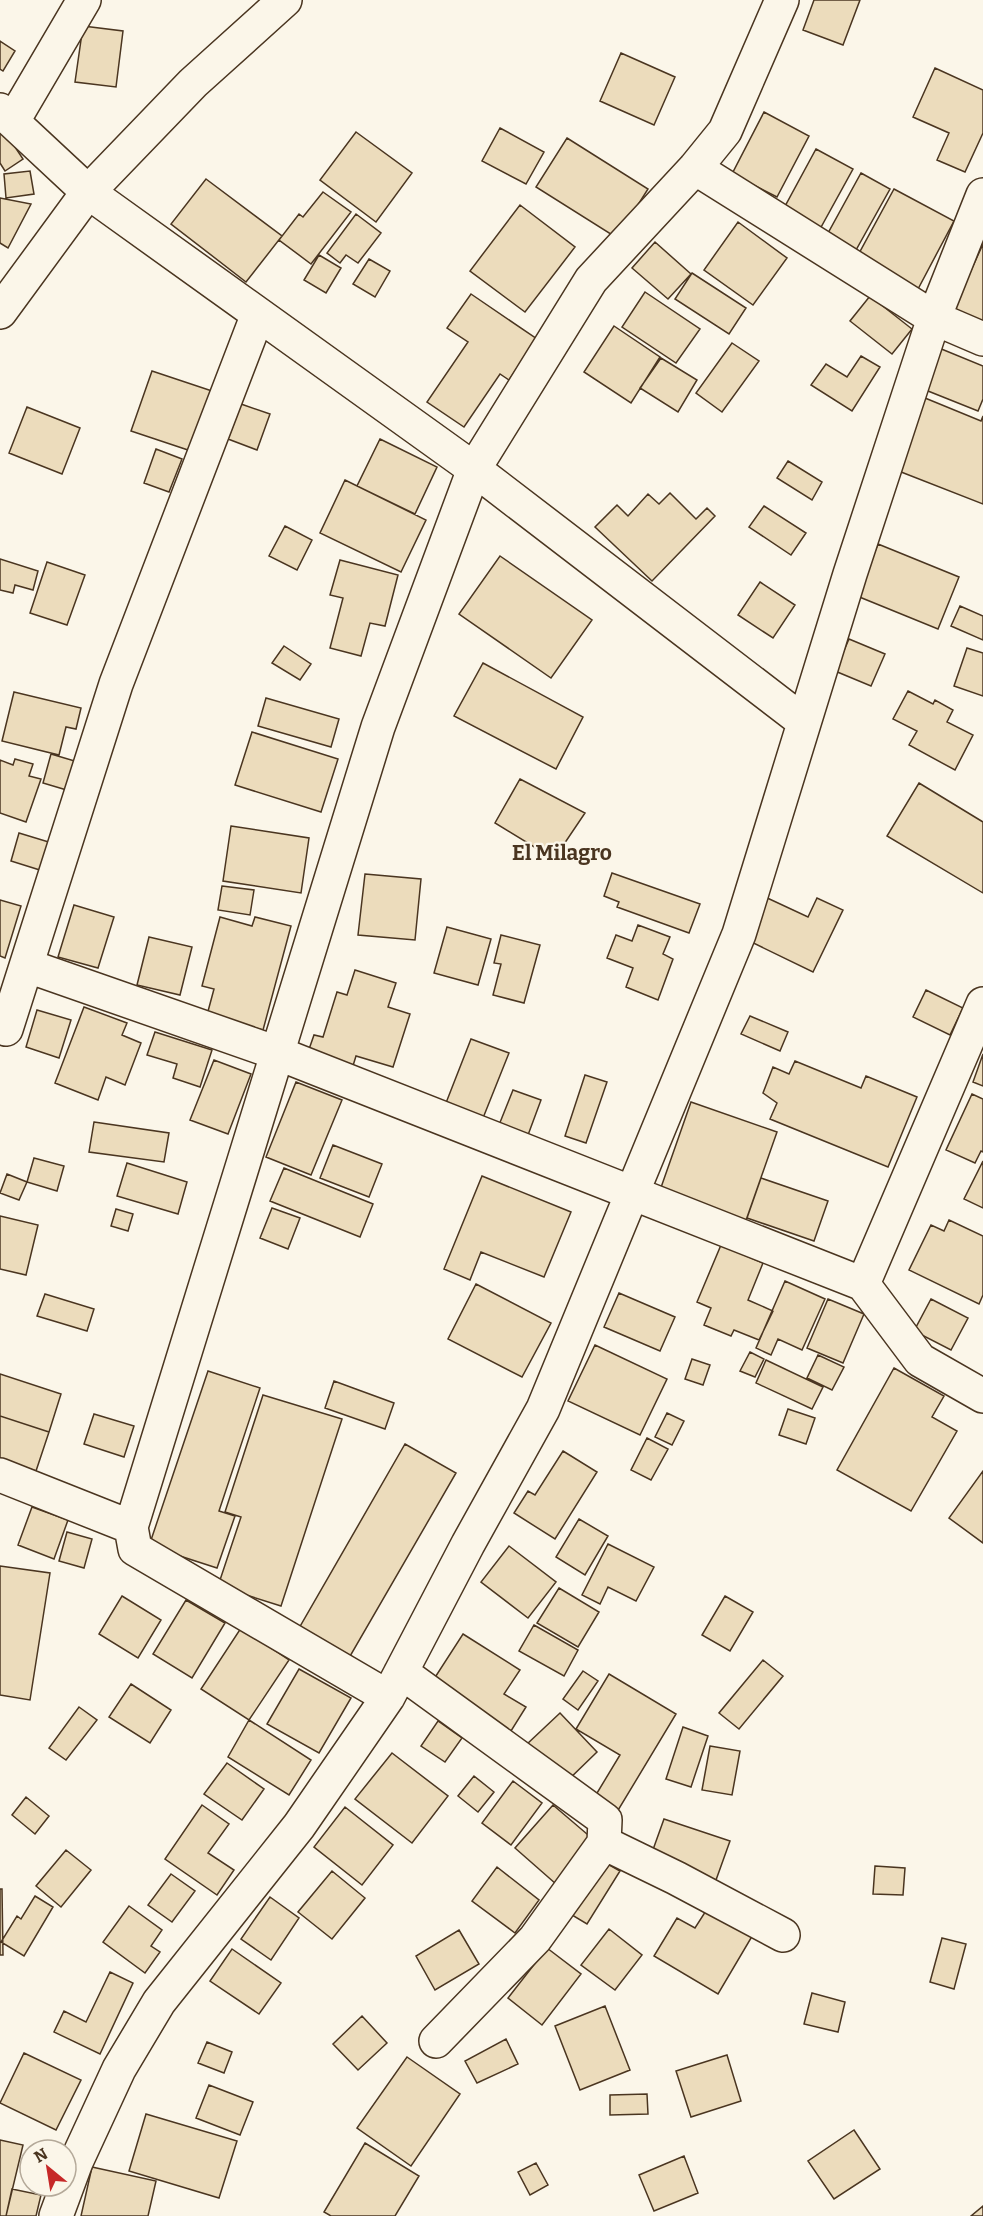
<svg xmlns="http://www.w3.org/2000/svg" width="983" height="2216" viewBox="0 0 983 2216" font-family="Bitter,serif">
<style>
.building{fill:#ecdcbc;stroke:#4a3520;stroke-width:1.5}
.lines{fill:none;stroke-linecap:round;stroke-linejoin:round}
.minor-casing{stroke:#4a3520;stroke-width:36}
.major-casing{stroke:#4a3520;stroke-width:36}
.minor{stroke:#fbf6e9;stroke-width:33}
.major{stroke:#fbf6e9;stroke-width:33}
.labels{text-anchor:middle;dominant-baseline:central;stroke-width:4.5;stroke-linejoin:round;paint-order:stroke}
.quarter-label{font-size:21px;font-weight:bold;fill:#4a3520;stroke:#fbf6e9}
</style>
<rect width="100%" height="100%" fill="#fbf6e9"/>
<path class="building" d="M 814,0 L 860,0 L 843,45 L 803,30 Z
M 83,26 L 123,31 L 116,87 L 75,82 Z
M 0,41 L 15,51 L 3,71 L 0,69 Z
M 621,53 L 675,77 L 654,125 L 600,101 Z
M 935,68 L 983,90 L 983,133 L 965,172 L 937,160 L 949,133 L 913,117 Z
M 764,112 L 809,136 L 777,197 L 732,174 Z
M 0,124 L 22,143 L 15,147 L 23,159 L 5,171 L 0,163 Z
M 500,128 L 544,152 L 526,184 L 482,161 Z
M 356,132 L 412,173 L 376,222 L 320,180 Z
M 567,138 L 648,189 L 617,238 L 536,187 Z
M 816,149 L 853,169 L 820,229 L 783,210 Z
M 30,171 L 34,194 L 6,198 L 4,174 Z
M 861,173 L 890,189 L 856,250 L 827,235 Z
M 206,179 L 282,236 L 246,282 L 171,224 Z
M 894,189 L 954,221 L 918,289 L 857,257 Z
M 323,192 L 351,212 L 311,264 L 279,240 L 299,214 L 303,217 Z
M 0,198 L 31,204 L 8,248 L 0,243 Z
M 520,205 L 575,247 L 525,312 L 470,271 Z
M 356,214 L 381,233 L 358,263 L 346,255 L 340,263 L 327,253 Z
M 738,222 L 787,258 L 753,305 L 704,270 Z
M 655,242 L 691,274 L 668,299 L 632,268 Z
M 983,244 L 983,326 L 952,312 Z
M 319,255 L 341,268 L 326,293 L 304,280 Z
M 369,259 L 390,271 L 375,297 L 353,284 Z
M 692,273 L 746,308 L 729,334 L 675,299 Z
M 645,292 L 700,329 L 676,363 L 622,327 Z
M 471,294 L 537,339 L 509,380 L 500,374 L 464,427 L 427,402 L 468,342 L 447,328 Z
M 870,296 L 912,329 L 892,354 L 850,321 Z
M 614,326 L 660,357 L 631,403 L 584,372 Z
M 732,343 L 759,361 L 722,412 L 696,393 Z
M 939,348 L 983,366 L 983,399 L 978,411 L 923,389 Z
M 861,356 L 880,367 L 852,411 L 811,385 L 826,364 L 847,377 Z
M 661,358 L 697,380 L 678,412 L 640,388 Z
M 152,371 L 215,392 L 194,452 L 131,431 Z
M 925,398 L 981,421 L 983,416 L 983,504 L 896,470 Z
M 241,404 L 270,414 L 257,450 L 228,439 Z
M 27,407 L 80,428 L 62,474 L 9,453 Z
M 380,439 L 437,467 L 415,514 L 357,486 Z
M 156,449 L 182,459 L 169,492 L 144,483 Z
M 788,461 L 822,482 L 812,500 L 777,478 Z
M 345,480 L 426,520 L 401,572 L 320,533 Z
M 670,493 L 696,519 L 707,508 L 715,516 L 652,581 L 595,527 L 617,505 L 628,516 L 648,494 L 659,504 Z
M 764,506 L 806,533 L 791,555 L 749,527 Z
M 285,526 L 312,540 L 297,570 L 269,556 Z
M 878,544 L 959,577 L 938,629 L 857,596 Z
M 500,556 L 592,620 L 551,678 L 459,614 Z
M 0,559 L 38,571 L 33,590 L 15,585 L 13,593 L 0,590 Z
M 340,560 L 398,575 L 385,626 L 370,623 L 361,656 L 330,648 L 343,598 L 330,595 Z
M 47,562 L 85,575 L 67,625 L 30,613 Z
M 760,582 L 795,605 L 773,638 L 738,615 Z
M 960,606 L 983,616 L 983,640 L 951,626 Z
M 849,639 L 885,654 L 871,686 L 835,671 Z
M 284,646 L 311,664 L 300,680 L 272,663 Z
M 967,648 L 983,653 L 983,696 L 954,686 Z
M 483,663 L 583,717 L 556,769 L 454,716 Z
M 908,691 L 933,704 L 935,700 L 953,710 L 947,722 L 973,735 L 955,770 L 909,745 L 917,731 L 893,719 Z
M 14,692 L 81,708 L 76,729 L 66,727 L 59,755 L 2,741 Z
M 266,698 L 339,719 L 331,747 L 258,726 Z
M 252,732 L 338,759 L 321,812 L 235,785 Z
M 51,754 L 78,762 L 70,791 L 43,783 Z
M 15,759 L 33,764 L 29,776 L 41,779 L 26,822 L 0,813 L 0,760 L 13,765 Z
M 520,779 L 585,813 L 554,859 L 495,823 Z
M 919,783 L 983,822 L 983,893 L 887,836 Z
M 231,826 L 309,838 L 301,893 L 223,881 Z
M 19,833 L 52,843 L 43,871 L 11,861 Z
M 612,873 L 700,904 L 689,933 L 617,907 L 619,902 L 604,896 Z
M 365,874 L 421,879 L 415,940 L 358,935 Z
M 222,886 L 254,890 L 250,915 L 218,910 Z
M 763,896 L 808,917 L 817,898 L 843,910 L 813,972 L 743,938 Z
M 0,900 L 21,906 L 5,958 L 0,956 Z
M 74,905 L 114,917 L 98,968 L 58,957 Z
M 220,917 L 252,926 L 255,917 L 291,926 L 263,1030 L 207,1015 L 214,989 L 202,986 Z
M 638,925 L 670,937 L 663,954 L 673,959 L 658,1000 L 626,987 L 633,968 L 607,958 L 616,935 L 632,941 Z
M 447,927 L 491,939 L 478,985 L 434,973 Z
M 501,935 L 540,945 L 524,1003 L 493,995 L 501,964 L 494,963 Z
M 149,937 L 192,947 L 180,995 L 137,985 Z
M 355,970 L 396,983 L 388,1007 L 410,1014 L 393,1067 L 356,1056 L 352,1069 L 307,1055 L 314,1035 L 323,1037 L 337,992 L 347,995 Z
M 926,990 L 963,1008 L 950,1035 L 913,1017 Z
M 84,1007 L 127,1023 L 122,1035 L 141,1043 L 125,1085 L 106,1077 L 98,1100 L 55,1083 Z
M 37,1010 L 71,1020 L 59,1058 L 26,1047 Z
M 750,1016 L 788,1032 L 780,1051 L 741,1034 Z
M 155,1032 L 212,1050 L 200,1087 L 173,1078 L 177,1064 L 147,1055 Z
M 471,1039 L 509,1053 L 481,1123 L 444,1108 Z
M 983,1054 L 983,1086 L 973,1082 Z
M 214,1060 L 251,1074 L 228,1134 L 190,1120 Z
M 795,1061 L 861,1088 L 866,1076 L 917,1097 L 888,1167 L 770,1119 L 777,1103 L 763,1093 L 773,1067 L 789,1074 Z
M 585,1075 L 607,1082 L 586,1143 L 565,1136 Z
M 296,1082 L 342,1100 L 311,1175 L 266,1157 Z
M 513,1090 L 541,1100 L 528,1135 L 499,1125 Z
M 972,1094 L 983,1099 L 983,1152 L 981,1151 L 975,1163 L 946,1150 Z
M 691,1102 L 777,1132 L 744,1226 L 658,1196 Z
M 94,1122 L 169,1133 L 164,1162 L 89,1152 Z
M 333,1145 L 382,1164 L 369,1197 L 320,1178 Z
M 34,1158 L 64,1166 L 57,1191 L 27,1182 Z
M 983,1161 L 983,1208 L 964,1199 Z
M 127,1163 L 187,1182 L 178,1214 L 117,1196 Z
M 284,1168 L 373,1204 L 360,1237 L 270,1201 Z
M 7,1174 L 27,1182 L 19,1200 L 0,1193 Z
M 482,1176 L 571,1212 L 544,1277 L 481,1252 L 470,1280 L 444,1269 Z
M 761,1178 L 828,1201 L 814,1241 L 747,1218 Z
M 272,1208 L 300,1218 L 288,1249 L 260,1238 Z
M 116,1209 L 133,1214 L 128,1231 L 111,1226 Z
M 0,1216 L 38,1225 L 26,1275 L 0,1269 Z
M 949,1220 L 983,1236 L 983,1295 L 979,1304 L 909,1270 L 931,1225 L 944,1231 Z
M 721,1245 L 763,1263 L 748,1300 L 773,1311 L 759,1340 L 734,1330 L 731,1336 L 704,1325 L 711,1308 L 697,1302 Z
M 785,1281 L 825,1299 L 802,1350 L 778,1339 L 771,1355 L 756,1348 Z
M 476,1284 L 551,1323 L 522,1377 L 448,1339 Z
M 619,1293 L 675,1317 L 660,1351 L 604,1327 Z
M 45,1294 L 94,1309 L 87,1331 L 37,1316 Z
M 828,1299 L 864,1314 L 843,1363 L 807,1348 Z
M 931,1299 L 968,1318 L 951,1350 L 914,1331 Z
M 595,1345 L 667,1379 L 640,1435 L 568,1401 Z
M 750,1352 L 764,1359 L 755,1377 L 740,1371 Z
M 818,1355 L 844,1367 L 832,1390 L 807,1378 Z
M 692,1359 L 710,1365 L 703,1385 L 685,1379 Z
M 766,1360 L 823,1387 L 812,1409 L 756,1383 Z
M 894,1368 L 944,1396 L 932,1417 L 957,1431 L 911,1511 L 837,1470 Z
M 208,1371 L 260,1388 L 219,1511 L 235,1516 L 217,1568 L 149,1546 Z
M 0,1374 L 61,1394 L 49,1432 L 0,1416 Z
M 334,1381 L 394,1403 L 385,1429 L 325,1408 Z
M 263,1395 L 342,1419 L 281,1606 L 218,1586 L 241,1517 L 225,1512 Z
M 788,1409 L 815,1418 L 806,1444 L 779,1435 Z
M 667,1413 L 684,1421 L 672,1445 L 655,1437 Z
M 94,1414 L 134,1426 L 124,1457 L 84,1444 Z
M 0,1416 L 49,1432 L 36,1471 L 0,1459 Z
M 647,1438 L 668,1449 L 651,1480 L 631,1470 Z
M 405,1444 L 456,1473 L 349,1658 L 298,1630 Z
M 563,1451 L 597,1472 L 555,1539 L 514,1513 L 528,1491 L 535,1495 Z
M 983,1471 L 983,1543 L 949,1518 Z
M 32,1507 L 68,1520 L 54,1559 L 18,1545 Z
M 579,1519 L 608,1536 L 585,1575 L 556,1557 Z
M 67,1532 L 92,1539 L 84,1568 L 59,1561 Z
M 608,1544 L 654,1567 L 636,1601 L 608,1587 L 600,1604 L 582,1595 Z
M 509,1546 L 556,1582 L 528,1618 L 481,1582 Z
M 0,1566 L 50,1573 L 30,1700 L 0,1695 Z
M 559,1588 L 599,1612 L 578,1647 L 537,1623 Z
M 122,1596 L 161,1620 L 138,1658 L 99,1634 Z
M 725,1596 L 753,1612 L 730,1651 L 702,1635 Z
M 186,1600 L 225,1623 L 192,1678 L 153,1654 Z
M 534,1625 L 578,1650 L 564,1676 L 519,1651 Z
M 241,1628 L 289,1660 L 249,1720 L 201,1689 Z
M 463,1634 L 520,1670 L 504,1694 L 526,1707 L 511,1731 L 432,1682 Z
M 763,1660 L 783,1676 L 739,1729 L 719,1713 Z
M 299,1669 L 351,1698 L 319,1753 L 267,1724 Z
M 583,1671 L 598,1681 L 578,1710 L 563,1699 Z
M 609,1674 L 676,1714 L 617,1812 L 594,1798 L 620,1755 L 576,1729 Z
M 131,1684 L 171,1710 L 150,1743 L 109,1717 Z
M 79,1707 L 97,1720 L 66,1760 L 49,1748 Z
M 560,1713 L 597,1752 L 564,1784 L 526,1745 Z
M 249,1720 L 311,1760 L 289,1795 L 228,1757 Z
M 438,1721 L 462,1738 L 445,1762 L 421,1746 Z
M 683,1727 L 708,1736 L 691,1787 L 666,1779 Z
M 710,1746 L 740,1751 L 732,1795 L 702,1790 Z
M 392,1753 L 448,1796 L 412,1843 L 355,1799 Z
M 227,1763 L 264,1789 L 242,1820 L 204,1794 Z
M 474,1776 L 494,1792 L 478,1812 L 458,1796 Z
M 513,1781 L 542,1803 L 511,1845 L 482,1823 Z
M 26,1797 L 49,1816 L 35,1834 L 12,1815 Z
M 202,1805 L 229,1824 L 208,1853 L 234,1870 L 217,1895 L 165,1859 Z
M 553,1805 L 594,1840 L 556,1884 L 515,1848 Z
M 345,1807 L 393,1845 L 362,1885 L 314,1847 Z
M 664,1819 L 730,1841 L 716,1880 L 650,1858 Z
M 66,1850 L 91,1870 L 61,1907 L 36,1886 Z
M 599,1859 L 620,1871 L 587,1924 L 567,1912 Z
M 875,1866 L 905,1868 L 903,1895 L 873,1894 Z
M 497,1867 L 539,1900 L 515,1933 L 472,1901 Z
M 332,1871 L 365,1898 L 332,1939 L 298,1912 Z
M 171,1874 L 195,1891 L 172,1922 L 148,1905 Z
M 0,1889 L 2,1889 L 3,1955 L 0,1955 Z
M 35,1896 L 53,1907 L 24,1956 L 1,1942 L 17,1916 L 21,1919 Z
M 270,1897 L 299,1918 L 271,1960 L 241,1939 Z
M 129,1906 L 162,1930 L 151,1946 L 160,1952 L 145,1973 L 103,1942 Z
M 709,1906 L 754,1933 L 718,1994 L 654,1956 L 677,1918 L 695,1928 Z
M 609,1929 L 642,1955 L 615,1990 L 581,1965 Z
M 459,1930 L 479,1964 L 435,1990 L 416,1956 Z
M 942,1938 L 966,1944 L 954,1989 L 930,1982 Z
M 547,1948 L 581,1974 L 542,2025 L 508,1998 Z
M 232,1949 L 281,1983 L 259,2014 L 210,1981 Z
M 110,1972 L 133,1983 L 100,2054 L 54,2032 L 64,2011 L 86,2022 Z
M 812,1993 L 845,2002 L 838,2032 L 804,2024 Z
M 605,2006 L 630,2070 L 580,2090 L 555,2026 Z
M 362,2016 L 387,2043 L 358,2070 L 333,2044 Z
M 506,2039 L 518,2064 L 477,2083 L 465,2061 Z
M 207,2042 L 232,2052 L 224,2073 L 198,2063 Z
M 24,2053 L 81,2080 L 56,2130 L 0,2103 Z
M 727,2055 L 741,2101 L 691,2117 L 676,2071 Z
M 407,2057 L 460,2094 L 411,2166 L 357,2128 Z
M 209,2085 L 253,2102 L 240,2135 L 196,2118 Z
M 647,2094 L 648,2114 L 610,2115 L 610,2095 Z
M 146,2114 L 237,2141 L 219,2198 L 129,2171 Z
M 854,2130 L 880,2169 L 834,2199 L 808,2161 Z
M 0,2140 L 23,2145 L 6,2216 L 0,2216 Z
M 365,2143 L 419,2176 L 395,2216 L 331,2216 L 324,2212 Z
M 684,2156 L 698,2193 L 654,2211 L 639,2175 Z
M 536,2163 L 548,2185 L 530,2195 L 518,2172 Z
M 92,2167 L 156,2181 L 148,2216 L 81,2216 Z
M 12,2189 L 41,2195 L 36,2216 L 6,2216 Z
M 983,2206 L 983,2216 L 971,2216 Z"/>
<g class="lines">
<defs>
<path id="minor" d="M 0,110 L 88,192 L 474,469 L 804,722
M 13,121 L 84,0
M 695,168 L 934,318 L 983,339
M 28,966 L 277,1053 L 863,1284 L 920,1360 L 983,1396
M 6,1029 L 116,684 L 258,314
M 863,1284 L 983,1004
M 0,1475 L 131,1527
M 401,1672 L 605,1820 L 604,1843 L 535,1939 L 436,2041
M 388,1697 L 135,1549 L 131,1527 L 378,727 L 474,469 L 591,280 L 695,168 L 725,131 L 782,0
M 604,1843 L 676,1878 L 783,1935
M 56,2216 L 76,2162 L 119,2069 L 159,2002 L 299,1826 L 388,1697 L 468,1544 L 543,1409 L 739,934 L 850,574 L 934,318 L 983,195"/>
<path id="major" d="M 0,312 L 88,192 L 193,83 L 285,0"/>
</defs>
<use href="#minor" class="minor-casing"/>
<use href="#major" class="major-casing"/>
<use href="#minor" class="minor"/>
<use href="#major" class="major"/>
</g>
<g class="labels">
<g class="quarter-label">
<text x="562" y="853">El Milagro</text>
</g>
</g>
<g transform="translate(48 2168) rotate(330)"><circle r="28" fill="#fbf6e9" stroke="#b4a999" stroke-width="1.5"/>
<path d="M0-4.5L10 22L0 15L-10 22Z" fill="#c62828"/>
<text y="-9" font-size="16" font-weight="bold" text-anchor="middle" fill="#4a3520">N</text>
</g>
</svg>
